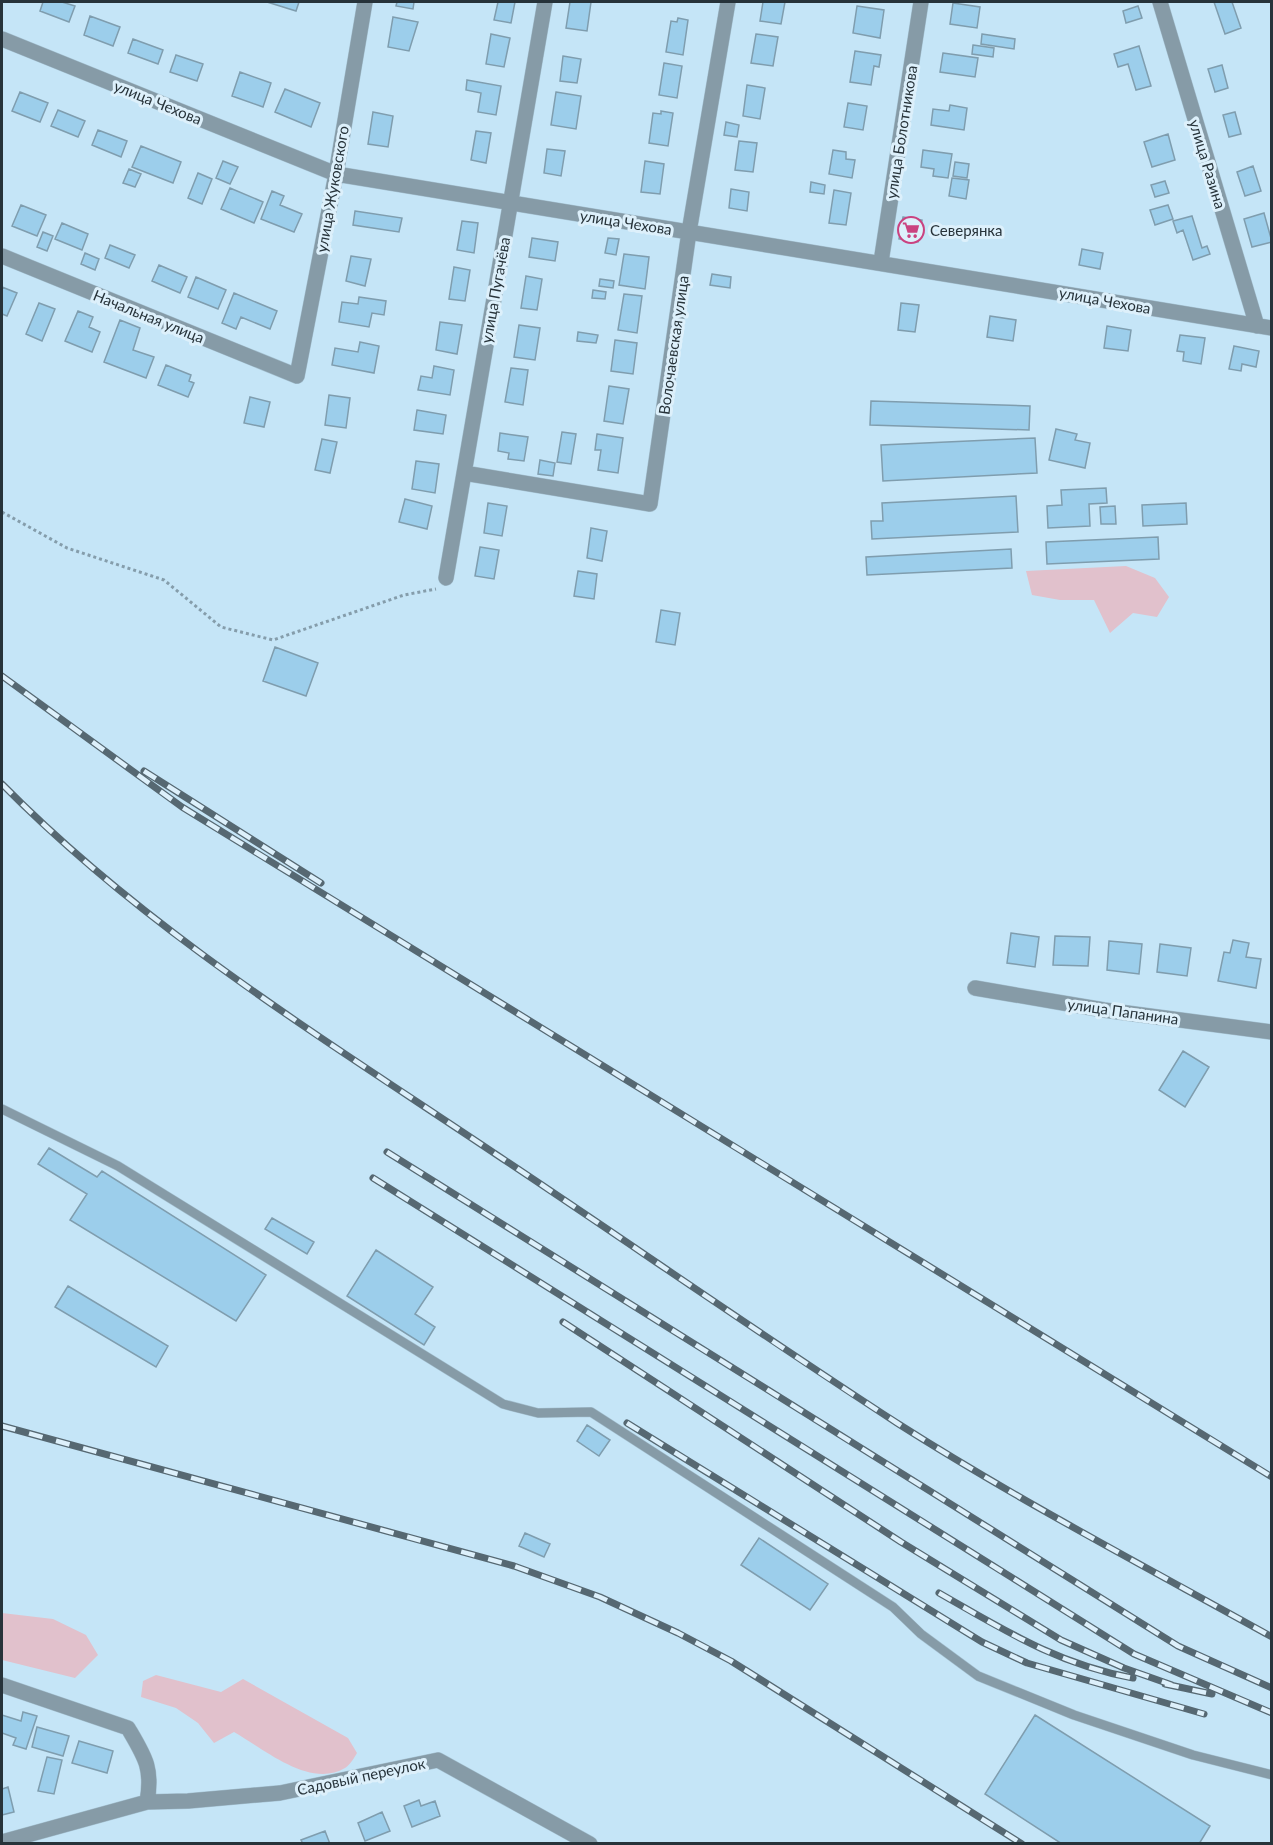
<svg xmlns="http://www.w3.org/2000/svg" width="1273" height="1845" viewBox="0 0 1273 1845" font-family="Lato,sans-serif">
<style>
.green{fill:#e1c1cc}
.building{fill:#9cceeb;stroke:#7f9dae;stroke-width:1.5}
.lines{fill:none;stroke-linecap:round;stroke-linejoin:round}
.service-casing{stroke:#a5c1d1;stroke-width:10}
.minor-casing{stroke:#a5c1d1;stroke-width:16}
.path{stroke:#859dab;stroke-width:3;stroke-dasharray:3 3;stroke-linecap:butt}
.service{stroke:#869ba7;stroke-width:9}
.minor{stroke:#869ba7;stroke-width:15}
.rail-casing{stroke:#566872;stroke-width:7}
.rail{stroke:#ddf0fb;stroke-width:4.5;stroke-dasharray:14;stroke-linecap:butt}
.labels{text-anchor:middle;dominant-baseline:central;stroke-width:6;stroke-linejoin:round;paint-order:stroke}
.street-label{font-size:15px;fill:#27333a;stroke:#ddf0fb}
.poi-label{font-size:15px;fill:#27333a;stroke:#ddf0fb;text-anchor:start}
</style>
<rect width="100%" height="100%" fill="#c5e5f7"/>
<path class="green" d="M 1126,566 L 1155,578 L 1169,597 L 1157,617 L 1133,613 L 1110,633 L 1094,600 L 1060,600 L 1032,595 L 1026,571 Z
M 2,1613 L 53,1619 L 86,1635 L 98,1655 L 75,1678 L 2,1660 Z
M 156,1675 L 221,1692 L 243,1679 L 348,1738 L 357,1753 C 354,1758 350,1765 345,1768 C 310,1789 264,1749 234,1732 L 214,1743 L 198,1723 L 176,1708 L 141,1697 L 143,1681 Z"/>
<path class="building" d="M 43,2 L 62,2 L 75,6 L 69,22 L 40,11 Z
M 267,2 L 299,2 L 296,11 Z
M 397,2 L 414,2 L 413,9 L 396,6 Z
M 498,2 L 515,2 L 511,23 L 494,20 Z
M 570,2 L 591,2 L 587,31 L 566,28 Z
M 763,2 L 785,2 L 781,24 L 760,21 Z
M 1214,2 L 1232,2 L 1241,28 L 1225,34 Z
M 953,3 L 980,7 L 977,28 L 950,24 Z
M 857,6 L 884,10 L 880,38 L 853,33 Z
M 1138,6 L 1142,18 L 1126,23 L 1123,11 Z
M 90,16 L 120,27 L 113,46 L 84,35 Z
M 393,17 L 418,22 L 409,51 L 388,47 Z
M 678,18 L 688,20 L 683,55 L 666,52 L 671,21 L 677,22 Z
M 491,34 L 510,38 L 504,67 L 486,64 Z
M 756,34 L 778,37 L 773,66 L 751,63 Z
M 982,34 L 1015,39 L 1014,49 L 981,44 Z
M 133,39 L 163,50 L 158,64 L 128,53 Z
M 973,45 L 994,48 L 993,57 L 972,54 Z
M 1139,46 L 1151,86 L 1136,90 L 1128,64 L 1118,67 L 1114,54 Z
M 855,51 L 881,55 L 879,67 L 874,66 L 871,85 L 850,82 Z
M 943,53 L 978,58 L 975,77 L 940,72 Z
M 176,55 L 203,64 L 197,81 L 170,72 Z
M 563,56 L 581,59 L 577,83 L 560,81 Z
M 664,63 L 682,66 L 677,98 L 659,95 Z
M 1222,65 L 1228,88 L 1215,92 L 1208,69 Z
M 240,72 L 271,83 L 263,107 L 232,96 Z
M 467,80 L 501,86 L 496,115 L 478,112 L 481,93 L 466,90 Z
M 747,85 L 765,88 L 760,119 L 743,116 Z
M 285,89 L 320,103 L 311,127 L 275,112 Z
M 20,92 L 48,103 L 40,122 L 12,111 Z
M 556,92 L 581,96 L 576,129 L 551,125 Z
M 848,103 L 867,106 L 863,130 L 844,127 Z
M 950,105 L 967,108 L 964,130 L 931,125 L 933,109 L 949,111 Z
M 58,110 L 85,121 L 78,137 L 51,126 Z
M 661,111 L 673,113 L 668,146 L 649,143 L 653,113 L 661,114 Z
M 373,112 L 393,116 L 388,147 L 368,144 Z
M 1235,112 L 1241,134 L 1229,137 L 1223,115 Z
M 726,122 L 739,125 L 737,137 L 724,135 Z
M 98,130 L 127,141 L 121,157 L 92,145 Z
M 476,131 L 491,133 L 486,163 L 471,160 Z
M 1168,134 L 1175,160 L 1152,167 L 1144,142 Z
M 739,141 L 757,143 L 753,172 L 735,170 Z
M 141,146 L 181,162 L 173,183 L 132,167 Z
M 547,149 L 565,151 L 561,176 L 544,173 Z
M 833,150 L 846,152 L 846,159 L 855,160 L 852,178 L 829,174 Z
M 923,150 L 952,154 L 948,178 L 933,176 L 934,169 L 921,167 Z
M 223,161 L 238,167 L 230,184 L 216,178 Z
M 645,161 L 664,164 L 660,194 L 641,192 Z
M 955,162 L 969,164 L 967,178 L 953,176 Z
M 1253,166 L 1261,191 L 1245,196 L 1237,172 Z
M 129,169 L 141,174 L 135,187 L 123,183 Z
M 198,173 L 212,179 L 202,204 L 188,198 Z
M 952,178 L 969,180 L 966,199 L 949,196 Z
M 1165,181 L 1169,193 L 1155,197 L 1151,185 Z
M 811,182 L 825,185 L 824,194 L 810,192 Z
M 230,188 L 263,202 L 254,223 L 221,209 Z
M 731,189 L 749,192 L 747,211 L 729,208 Z
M 834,190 L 851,193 L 846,225 L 829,223 Z
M 272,191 L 284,196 L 280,205 L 302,214 L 294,232 L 261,219 Z
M 21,205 L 46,215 L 37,236 L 12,226 Z
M 1168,205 L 1173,219 L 1155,225 L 1150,210 Z
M 355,211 L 402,218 L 399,232 L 353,225 Z
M 1264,213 L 1272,242 L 1252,247 L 1244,219 Z
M 1192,216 L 1202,248 L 1207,246 L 1210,254 L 1193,260 L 1183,230 L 1177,233 L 1173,221 Z
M 903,217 L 922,220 L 918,242 L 899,239 Z
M 462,221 L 478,223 L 474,253 L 457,250 Z
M 62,223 L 88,234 L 82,250 L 55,239 Z
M 43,232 L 53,236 L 47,251 L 37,247 Z
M 532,238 L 558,242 L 555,261 L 529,257 Z
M 608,238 L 619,239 L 616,255 L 605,253 Z
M 110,245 L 135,255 L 129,268 L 105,258 Z
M 1082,249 L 1103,253 L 1100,269 L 1079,265 Z
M 85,253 L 99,259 L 95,270 L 81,264 Z
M 624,254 L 649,257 L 645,289 L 619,285 Z
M 351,256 L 371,259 L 365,286 L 346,281 Z
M 159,265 L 187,277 L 180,293 L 152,281 Z
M 454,267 L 470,270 L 465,301 L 449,299 Z
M 712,274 L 731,277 L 730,288 L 710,285 Z
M 526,276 L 542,279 L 537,310 L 521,308 Z
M 196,277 L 226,290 L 218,309 L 188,297 Z
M 600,279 L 614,281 L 613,288 L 599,286 Z
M 2,287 L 17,293 L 7,316 L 2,314 Z
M 593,290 L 606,292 L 605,299 L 592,298 Z
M 234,293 L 277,311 L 270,329 L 241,317 L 236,329 L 222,323 Z
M 624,294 L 642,296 L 637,333 L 618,330 Z
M 359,297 L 386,301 L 384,315 L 372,313 L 369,327 L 339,322 L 342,302 L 358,304 Z
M 39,303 L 55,309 L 42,341 L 26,334 Z
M 901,303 L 919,305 L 915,332 L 898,330 Z
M 78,311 L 93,317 L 89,327 L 100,332 L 92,352 L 65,341 Z
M 990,316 L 1016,320 L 1013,341 L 987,337 Z
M 120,320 L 140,328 L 133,350 L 154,357 L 146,378 L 104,362 Z
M 440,322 L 462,325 L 457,354 L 436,350 Z
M 519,325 L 540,328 L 535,360 L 514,357 Z
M 1107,326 L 1131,330 L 1128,351 L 1104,348 Z
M 578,332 L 598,335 L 596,343 L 577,341 Z
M 1180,335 L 1205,338 L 1201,364 L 1183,361 L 1184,352 L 1177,351 Z
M 615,340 L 637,343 L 633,374 L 611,371 Z
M 360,342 L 379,346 L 374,373 L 332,365 L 335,348 L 358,352 Z
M 1234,346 L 1259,351 L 1256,367 L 1242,364 L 1241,371 L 1229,369 Z
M 166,365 L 191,375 L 189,381 L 194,383 L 188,397 L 158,385 Z
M 434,366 L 454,370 L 450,395 L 418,390 L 421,376 L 432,378 Z
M 511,368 L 528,370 L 523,405 L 505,402 Z
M 609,386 L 629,389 L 623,424 L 604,421 Z
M 329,395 L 350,398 L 346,428 L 325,425 Z
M 250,397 L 270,402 L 264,427 L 244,423 Z
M 871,401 L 1030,406 L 1029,430 L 870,425 Z
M 417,410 L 446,415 L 443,434 L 414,430 Z
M 1056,429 L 1077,434 L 1075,440 L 1090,443 L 1085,468 L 1049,460 Z
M 562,432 L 576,434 L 571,464 L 557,462 Z
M 500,433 L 528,437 L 524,461 L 508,459 L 509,453 L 498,451 Z
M 597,434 L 623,438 L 618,473 L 598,470 L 601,450 L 595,450 Z
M 1035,438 L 1037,473 L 883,481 L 881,445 Z
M 322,439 L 337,442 L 330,473 L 315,470 Z
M 540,460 L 555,463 L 553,476 L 538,474 Z
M 416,461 L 439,464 L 435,493 L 412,489 Z
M 1106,488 L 1107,503 L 1089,504 L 1090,526 L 1048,528 L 1047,506 L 1062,505 L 1061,490 Z
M 1016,496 L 1018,532 L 872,539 L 871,521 L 883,521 L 882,503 Z
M 405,499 L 432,506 L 427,529 L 399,522 Z
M 488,503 L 507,506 L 502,536 L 484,533 Z
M 1186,503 L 1187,524 L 1143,526 L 1142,505 Z
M 1115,506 L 1116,524 L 1101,524 L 1100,507 Z
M 591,528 L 607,531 L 602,561 L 587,558 Z
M 1158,537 L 1159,559 L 1047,564 L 1046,542 Z
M 480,547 L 499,550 L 494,579 L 475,576 Z
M 1011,549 L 1012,568 L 867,575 L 866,557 Z
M 578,571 L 597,574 L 594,599 L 574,596 Z
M 661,610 L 680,613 L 675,645 L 656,642 Z
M 275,647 L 318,663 L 306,696 L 263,681 Z
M 1011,933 L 1039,937 L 1035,967 L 1007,963 Z
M 1055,936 L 1090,937 L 1088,966 L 1053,965 Z
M 1233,940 L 1249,943 L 1246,957 L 1261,959 L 1256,988 L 1218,981 L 1224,952 L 1230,953 Z
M 1109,941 L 1142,944 L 1139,974 L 1107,970 Z
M 1160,944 L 1191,948 L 1187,976 L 1157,972 Z
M 1183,1051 L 1209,1067 L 1185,1107 L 1159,1090 Z
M 49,1148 L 97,1177 L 102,1171 L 266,1275 L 236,1321 L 70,1220 L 87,1194 L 38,1164 Z
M 272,1218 L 314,1242 L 307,1254 L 265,1229 Z
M 376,1250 L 433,1287 L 415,1314 L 435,1327 L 424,1345 L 347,1296 Z
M 68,1286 L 168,1346 L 156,1367 L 55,1307 Z
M 587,1425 L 610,1440 L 599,1456 L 577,1441 Z
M 525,1533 L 550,1544 L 544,1557 L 519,1546 Z
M 759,1538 L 828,1584 L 810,1610 L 741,1565 Z
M 23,1712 L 37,1716 L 26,1749 L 13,1745 L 16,1738 L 2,1733 L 2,1715 L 21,1721 Z
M 1035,1715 L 1210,1826 L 1199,1844 L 1062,1844 L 985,1794 Z
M 37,1727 L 69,1736 L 63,1756 L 32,1747 Z
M 79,1741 L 113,1751 L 107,1773 L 72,1763 Z
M 47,1757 L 62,1760 L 54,1794 L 38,1791 Z
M 8,1787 L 14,1812 L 2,1815 L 2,1789 Z
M 419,1800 L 421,1806 L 435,1801 L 440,1816 L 412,1827 L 404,1806 Z
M 382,1812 L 390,1831 L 365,1841 L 358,1823 Z
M 325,1831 L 330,1844 L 303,1844 L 301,1840 Z"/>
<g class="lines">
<defs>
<path id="service" d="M 2,1109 L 118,1166 L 503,1404 L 538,1413 L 591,1412 L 893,1607 L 921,1634 L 978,1676 L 1074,1715 L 1193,1755 L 1272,1775"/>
<path id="minor" d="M 1160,2 L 1257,326
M 2,39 L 336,174 L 1272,328
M 2,256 L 297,376 L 336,174 L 365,2
M 881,262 L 921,2
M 464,473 L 650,504 L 689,232 L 728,2
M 446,578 L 545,2
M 975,988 L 1104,1010 L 1272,1032
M 2,1685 L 128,1728 C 145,1757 153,1768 147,1802 L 2,1842
M 147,1802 L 188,1801 L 280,1793 L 438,1760 L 590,1844"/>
</defs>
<use href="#service" class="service-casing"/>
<use href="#minor" class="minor-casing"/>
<path class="path" d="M 2,512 L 67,548 L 164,580 L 221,627 L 273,640 L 404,595 L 436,589"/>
<use href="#service" class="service"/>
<use href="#minor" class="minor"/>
<defs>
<path id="rail" d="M 2,676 L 182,807 L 1272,1477
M 144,771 L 321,883
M 2,784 C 146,930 324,1039 494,1153 C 628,1242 761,1335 897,1423 C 1018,1500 1146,1567 1272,1637
M 387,1152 L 1178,1646 L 1272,1688
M 373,1178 L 1134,1654 L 1272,1713
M 563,1322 L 901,1542 L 1061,1640 L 1124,1668 L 1172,1685
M 627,1423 L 982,1642 L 1027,1663 L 1204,1714
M 2,1426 L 514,1566 L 600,1597 L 678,1633 L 731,1661 L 1022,1844
M 939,1593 C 1004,1630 1057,1664 1133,1678
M 1165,1684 L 1212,1694"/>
</defs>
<use href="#rail" class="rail-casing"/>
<use href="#rail" class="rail"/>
</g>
<defs>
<symbol id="supermarket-ring" viewBox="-11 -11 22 22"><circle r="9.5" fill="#ddf0fb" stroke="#ca4280" stroke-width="1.5"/><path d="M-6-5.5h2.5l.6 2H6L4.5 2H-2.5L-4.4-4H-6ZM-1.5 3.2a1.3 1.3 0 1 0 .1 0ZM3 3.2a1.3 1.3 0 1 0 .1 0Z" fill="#ca4280"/></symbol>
</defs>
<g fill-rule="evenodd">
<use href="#supermarket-ring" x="896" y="215" width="30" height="30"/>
</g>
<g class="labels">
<g class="street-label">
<text transform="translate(158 102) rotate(22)">улица Чехова</text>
<text transform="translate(901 132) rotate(-81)">улица Болотникова</text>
<text transform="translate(1208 164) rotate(73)">улица Разина</text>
<text transform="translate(332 189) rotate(-80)">улица Жуковского</text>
<text transform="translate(626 222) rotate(9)">улица Чехова</text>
<text transform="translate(495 290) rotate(-80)">улица Пугачёва</text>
<text transform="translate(1105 300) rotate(10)">улица Чехова</text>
<text transform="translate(149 316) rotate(22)">Начальная улица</text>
<text transform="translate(673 345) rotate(-82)">Волочаевская улица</text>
<text transform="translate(1123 1011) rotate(8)">улица Папанина</text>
<text transform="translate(361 1776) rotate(-12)">Садовый переулок</text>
</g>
<g class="poi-label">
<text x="930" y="230">Северянка</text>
</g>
</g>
<rect width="1273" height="1845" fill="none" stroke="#27333a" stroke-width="6"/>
</svg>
